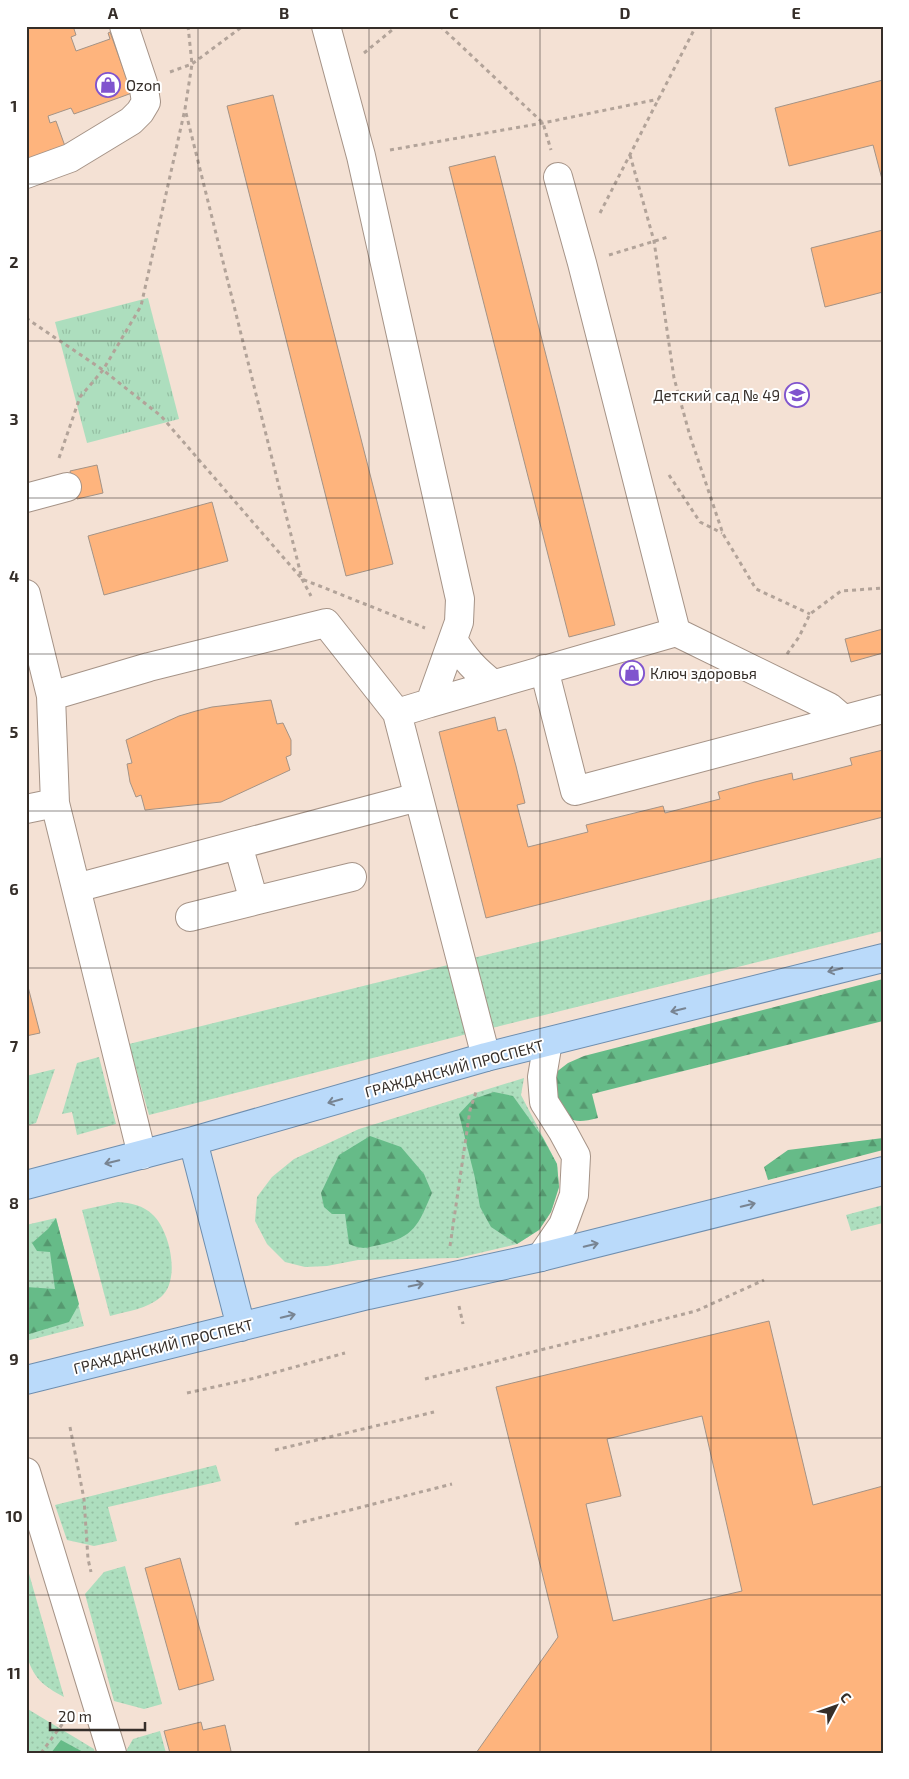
<svg xmlns="http://www.w3.org/2000/svg" width="909" height="1779" viewBox="0 0 909 1779" font-family="'Exo 2',sans-serif">
<style>
.grass{fill:url(#grass-dots)}
.forest{fill:url(#forest-firs)}
.park{fill:url(#park-tufts)}
.building{fill:#feb47d;stroke:#a49386;fill-rule:evenodd}
.lines{fill:none;stroke-linecap:round;stroke-linejoin:round}
.minor-casing{stroke:#a59387;stroke-width:30}
.major-casing{stroke:#6e8eaf;stroke-width:30}
.path{stroke:#b2a399;stroke-width:3;stroke-dasharray:4 4;stroke-linecap:butt}
.minor{stroke:#fff;stroke-width:28}
.major{stroke:#badafa;stroke-width:28}
.oneway{stroke:#788492}
.grid{fill:none;stroke:#352e29;stroke-width:1;stroke-opacity:0.55}
.labels{text-anchor:middle;dominant-baseline:central;stroke-width:4;stroke-linejoin:round;paint-order:stroke}
.poi-label{font-size:15px;fill:#352e29;stroke:#fff;text-anchor:start}
.street-label{font-size:15px;fill:#352e29;stroke:#fff}
.neatline{fill:none;stroke:#352e29;stroke-width:2}
.grid-label{font-size:16px;text-anchor:middle;font-weight:bold;fill:#352e29}
</style>
<defs>
<pattern id="grass-dots" width="8" height="8" patternUnits="userSpaceOnUse" patternTransform="scale(1.25)"><rect width="8" height="8" fill="#addebe"/><path d="M2 2h.1M6 6h.1" fill="none" stroke="#95bfa3" stroke-width="1.8" stroke-linecap="round"/></pattern>
<pattern id="forest-firs" width="22" height="20" patternUnits="userSpaceOnUse" patternTransform="scale(1.25)"><rect width="22" height="20" fill="#6b8"/><path d="M5 1l3.5 6h-7zM16 11l3.5 6h-7z" fill="#55986f"/></pattern>
<pattern id="park-tufts" width="24" height="20" patternUnits="userSpaceOnUse" patternTransform="scale(1.25)"><rect width="24" height="20" fill="#addebe"/><path d="M3 7l-1-3M5 7V3M7 7l1-3M15 17l-1-3M17 17v-4M19 17l1-3" fill="none" stroke="#95bfa3"/></pattern>
</defs>
<rect width="100%" height="100%" fill="#f4e1d4"/>
<path class="grass" d="M 883,857 L 883,931 L 492,1028 L 473,958 Z
M 448,965 L 467,1034 L 149,1115 L 129,1044 Z
M 99,1057 L 116,1124 L 77,1135 L 72,1112 L 62,1114 L 77,1063 Z
M 55,1069 L 36,1123 L 26,1126 L 26,1076 Z
M 524,1078 L 521,1095 L 557,1164 L 559,1187 L 551,1212 L 539,1230 L 517,1244 L 458,1258 L 358,1260 L 327,1266 L 305,1267 L 285,1262 L 267,1244 L 255,1221 L 257,1197 L 272,1177 L 294,1159 L 359,1129 Z
M 118,1202 C 131,1203 143,1205 153,1215 C 170,1231 181,1280 161,1297 C 147,1309 128,1311 110,1316 L 82,1210 Z
M 883,1205 L 883,1223 L 851,1231 L 846,1215 Z
M 56,1218 L 84,1326 L 26,1341 L 26,1225 Z
M 216,1465 L 221,1481 L 108,1507 L 117,1541 L 94,1546 L 67,1540 L 55,1505 Z
M 26,1563 L 64,1697 C 42,1685 33,1678 26,1653 Z
M 125,1566 L 162,1704 L 144,1709 L 114,1701 L 85,1594 L 104,1572 Z
M 26,1708 L 94,1749 L 95,1753 L 26,1753 Z
M 160,1731 L 166,1753 L 125,1753 L 133,1739 Z"/>
<path class="forest" d="M 883,979 L 883,1021 L 592,1094 L 598,1118 C 577,1123 571,1123 556,1107 L 555,1073 L 568,1063 L 584,1056 Z
M 494,1092 L 513,1096 L 543,1138 L 557,1164 L 559,1187 L 551,1212 L 539,1230 L 517,1244 L 491,1227 L 480,1207 L 475,1178 L 459,1114 L 473,1099 Z
M 370,1136 L 401,1147 L 424,1174 L 432,1193 C 418,1225 415,1237 379,1245 C 365,1248 363,1250 349,1244 L 345,1214 L 332,1214 L 324,1207 L 321,1193 L 339,1155 Z
M 883,1138 L 883,1150 L 768,1180 L 764,1167 L 788,1150 Z
M 56,1218 L 79,1304 L 69,1322 L 26,1335 L 26,1287 L 55,1289 L 50,1252 L 37,1251 L 32,1243 L 48,1229 Z
M 61,1740 L 85,1753 L 51,1753 Z"/>
<path class="park" d="M 148,298 L 179,419 L 87,443 L 55,322 Z"/>
<path class="building" d="M 26,26 L 73,26 L 76,35 L 71,37 L 76,51 L 110,39 L 108,33 L 110,32 L 132,93 L 74,114 L 71,108 L 48,116 L 50,123 L 56,121 L 66,149 L 26,163 Z
M 883,80 L 883,183 L 873,145 L 789,166 L 775,108 Z
M 273,95 L 393,564 L 346,576 L 227,106 Z
M 495,156 L 615,625 L 569,637 L 449,167 Z
M 883,230 L 883,292 L 825,307 L 811,248 Z
M 97,465 L 103,493 L 77,499 L 70,471 Z
M 212,502 L 228,561 L 104,595 L 88,536 Z
M 883,629 L 883,653 L 851,662 L 845,639 Z
M622 673a10 10 0 1 1 20 0a10 10 0 1 1-20 0Z
M 271,700 L 277,724 L 283,723 L 291,740 L 291,755 L 286,757 L 290,770 L 221,802 L 145,810 L 141,795 L 136,797 L 130,782 L 127,764 L 132,763 L 126,740 L 179,716 L 196,711 L 212,707 Z
M 495,717 L 498,731 L 506,729 L 516,766 L 525,803 L 517,805 L 528,847 L 588,832 L 586,825 L 663,806 L 665,813 L 720,799 L 718,792 L 755,782 L 792,773 L 793,780 L 852,765 L 850,758 L 883,750 L 883,817 L 486,918 L 439,732 Z
M 26,979 L 40,1033 L 26,1036 Z
M 769,1321 L 813,1505 L 883,1486 L 883,1753 L 476,1753 L 558,1637 L 496,1387 ZM 702,1416 L 742,1591 L 613,1621 L 586,1504 L 621,1496 L 607,1439 Z
M 180,1558 L 214,1680 L 179,1690 L 145,1568 Z
M 201,1722 L 203,1730 L 225,1725 L 231,1751 L 224,1753 L 170,1753 L 164,1731 Z"/>
<g class="lines">
<defs>
<path id="minor" d="M 326,26 L 361,156 L 460,599 L 459,622 L 430,703 L 397,713
M 26,174 L 70,158 L 131,121 L 140,112 L 146,102 L 143,83 L 124,26
M 558,177 L 582,263 L 676,632 L 829,707 L 843,719
M 26,498 L 67,487
M 26,594 L 51,696 L 55,803
M 453,640 C 465,659 475,670 493,684
M 544,669 L 575,791 L 883,709
M 51,696 L 149,667 L 326,623 L 397,713 L 486,1057
M 430,703 L 676,632
M 26,809 L 55,803 L 142,1155
M 76,888 L 418,797
M 254,901 L 352,877
M 190,917 L 254,901 L 238,845
M 541,1257 L 563,1225 L 574,1195 L 576,1156 L 563,1132 L 544,1102 L 542,1077 L 548,1042
M 26,1472 L 112,1753"/>
<path id="major" d="M 193,1141 L 241,1327
M 26,1185 L 193,1141 L 486,1057 L 883,958
M 26,1380 L 368,1295 L 541,1257 L 883,1171"/>
</defs>
<use href="#minor" class="minor-casing"/>
<use href="#major" class="major-casing"/>
<path class="path" d="M 188,26 L 192,64 L 185,109 L 302,579 L 311,596
M 440,26 L 543,123 L 551,150
M 364,53 L 397,26
M 170,72 L 192,64 L 243,26
M 390,150 L 543,123 L 659,99
M 630,155 L 654,241 L 674,378 L 690,436 L 723,534 L 756,589 L 810,614
M 600,213 L 696,26
M 609,255 L 668,237
M 26,318 L 103,370 L 161,416 L 302,579 L 425,628
M 59,458 L 80,397 L 103,370 L 141,306 L 185,109
M 669,475 L 700,522 L 722,533
M 787,654 L 799,637 L 810,614 L 841,591 L 883,588
M 450,1246 L 470,1110 L 476,1092
M 459,1306 L 463,1324
M 425,1379 L 696,1311 L 764,1280
M 187,1393 L 255,1378 L 345,1353
M 70,1427 L 84,1499 L 88,1559 L 91,1572
M 275,1450 L 434,1412
M 295,1524 L 452,1484
M 41,1753 L 69,1715"/>
<use href="#minor" class="minor"/>
<use href="#major" class="major"/>
</g>
<defs><path id="oneway-shaft" d="M-6 0H5M1.5-3L5.5 0L1.5 3" fill="none" stroke-width="1.6" stroke-linecap="round" stroke-linejoin="round" transform="scale(1.25)"/></defs>
<g class="oneway">
<use href="#oneway-shaft" transform="translate(835 970) rotate(166)"/>
<use href="#oneway-shaft" transform="translate(678 1010) rotate(166)"/>
<use href="#oneway-shaft" transform="translate(335 1101) rotate(164)"/>
<use href="#oneway-shaft" transform="translate(112 1162) rotate(166)"/>
<use href="#oneway-shaft" transform="translate(748 1205) rotate(-14)"/>
<use href="#oneway-shaft" transform="translate(591 1245) rotate(-14)"/>
<use href="#oneway-shaft" transform="translate(416 1285) rotate(-12)"/>
<use href="#oneway-shaft" transform="translate(288 1316) rotate(-14)"/>
</g>
<path class="grid" d="M 198,26 L 198,1753M 369,26 L 369,1753M 540,26 L 540,1753M 711,26 L 711,1753M 26,184 L 883,184M 26,341 L 883,341M 26,498 L 883,498M 26,654 L 883,654M 26,811 L 883,811M 26,968 L 883,968M 26,1125 L 883,1125M 26,1281 L 883,1281M 26,1438 L 883,1438M 26,1595 L 883,1595"/>
<defs>
<symbol id="shop-ring" viewBox="-11 -11 22 22"><circle r="9.5" fill="#fff" stroke="#8054ce" stroke-width="1.5"/><path d="M-5-2.5h2.3a2.7 3.5 0 0 1 5.4 0H5L5.5 6h-11ZM-1.5-2.5h3a1.5 2.3 0 0 0-3 0Z" fill="#8054ce"/></symbol>
<symbol id="school-ring" viewBox="-11 -11 22 22"><circle r="9.5" fill="#fff" stroke="#8054ce" stroke-width="1.5"/><path d="M0-5L7-2L0 1L-7-2ZM-4 1L0 2.5L4 1V4Q0 6-4 4Z" fill="#8054ce"/></symbol>
</defs>
<g fill-rule="evenodd">
<use href="#shop-ring" x="94" y="71" width="28" height="28"/>
<use href="#school-ring" x="783" y="381" width="28" height="28"/>
<use href="#shop-ring" x="618" y="659" width="28" height="28"/>
</g>
<g class="labels">
<g class="poi-label">
<text x="126" y="85">Ozon</text>
<text x="780" y="395" text-anchor="end">Детский сад № 49</text>
<text x="650" y="673">Ключ здоровья</text>
</g>
<g class="street-label">
<text transform="translate(454 1068) rotate(-15)">ГРАЖДАНСКИЙ ПРОСПЕКТ</text>
<text transform="translate(163 1346) rotate(-14)">ГРАЖДАНСКИЙ ПРОСПЕКТ</text>
</g>
</g>
<rect width="909" height="1779" fill="none" stroke="#ffffff" stroke-width="55"/>
<g transform="translate(836 1706) rotate(49)" stroke="#ffffff" stroke-width="4" paint-order="stroke">
<path d="M0-4L9 19L0 12L-9 19Z" fill="#352e29"/>
<text y="-8" font-size="14" font-weight="bold" text-anchor="middle" fill="#352e29">С</text>
</g>
<path d="M50 1722v8h95v-8" fill="none" stroke="#352e29" stroke-width="2.5"/>
<text x="58" y="1722" font-size="15" fill="#352e29" stroke="#ffffff" stroke-width="4" paint-order="stroke">20 m</text>
<rect x="28" y="28" width="854" height="1724" class="neatline"/>
<g class="grid-label">
<text x="113" y="19">A</text>
<text x="284" y="19">B</text>
<text x="454" y="19">C</text>
<text x="625" y="19">D</text>
<text x="796" y="19">E</text>
<text x="14" y="112">1</text>
<text x="14" y="268">2</text>
<text x="14" y="425">3</text>
<text x="14" y="582">4</text>
<text x="14" y="738">5</text>
<text x="14" y="895">6</text>
<text x="14" y="1052">7</text>
<text x="14" y="1209">8</text>
<text x="14" y="1365">9</text>
<text x="14" y="1522">10</text>
<text x="14" y="1679">11</text>
</g>
</svg>
